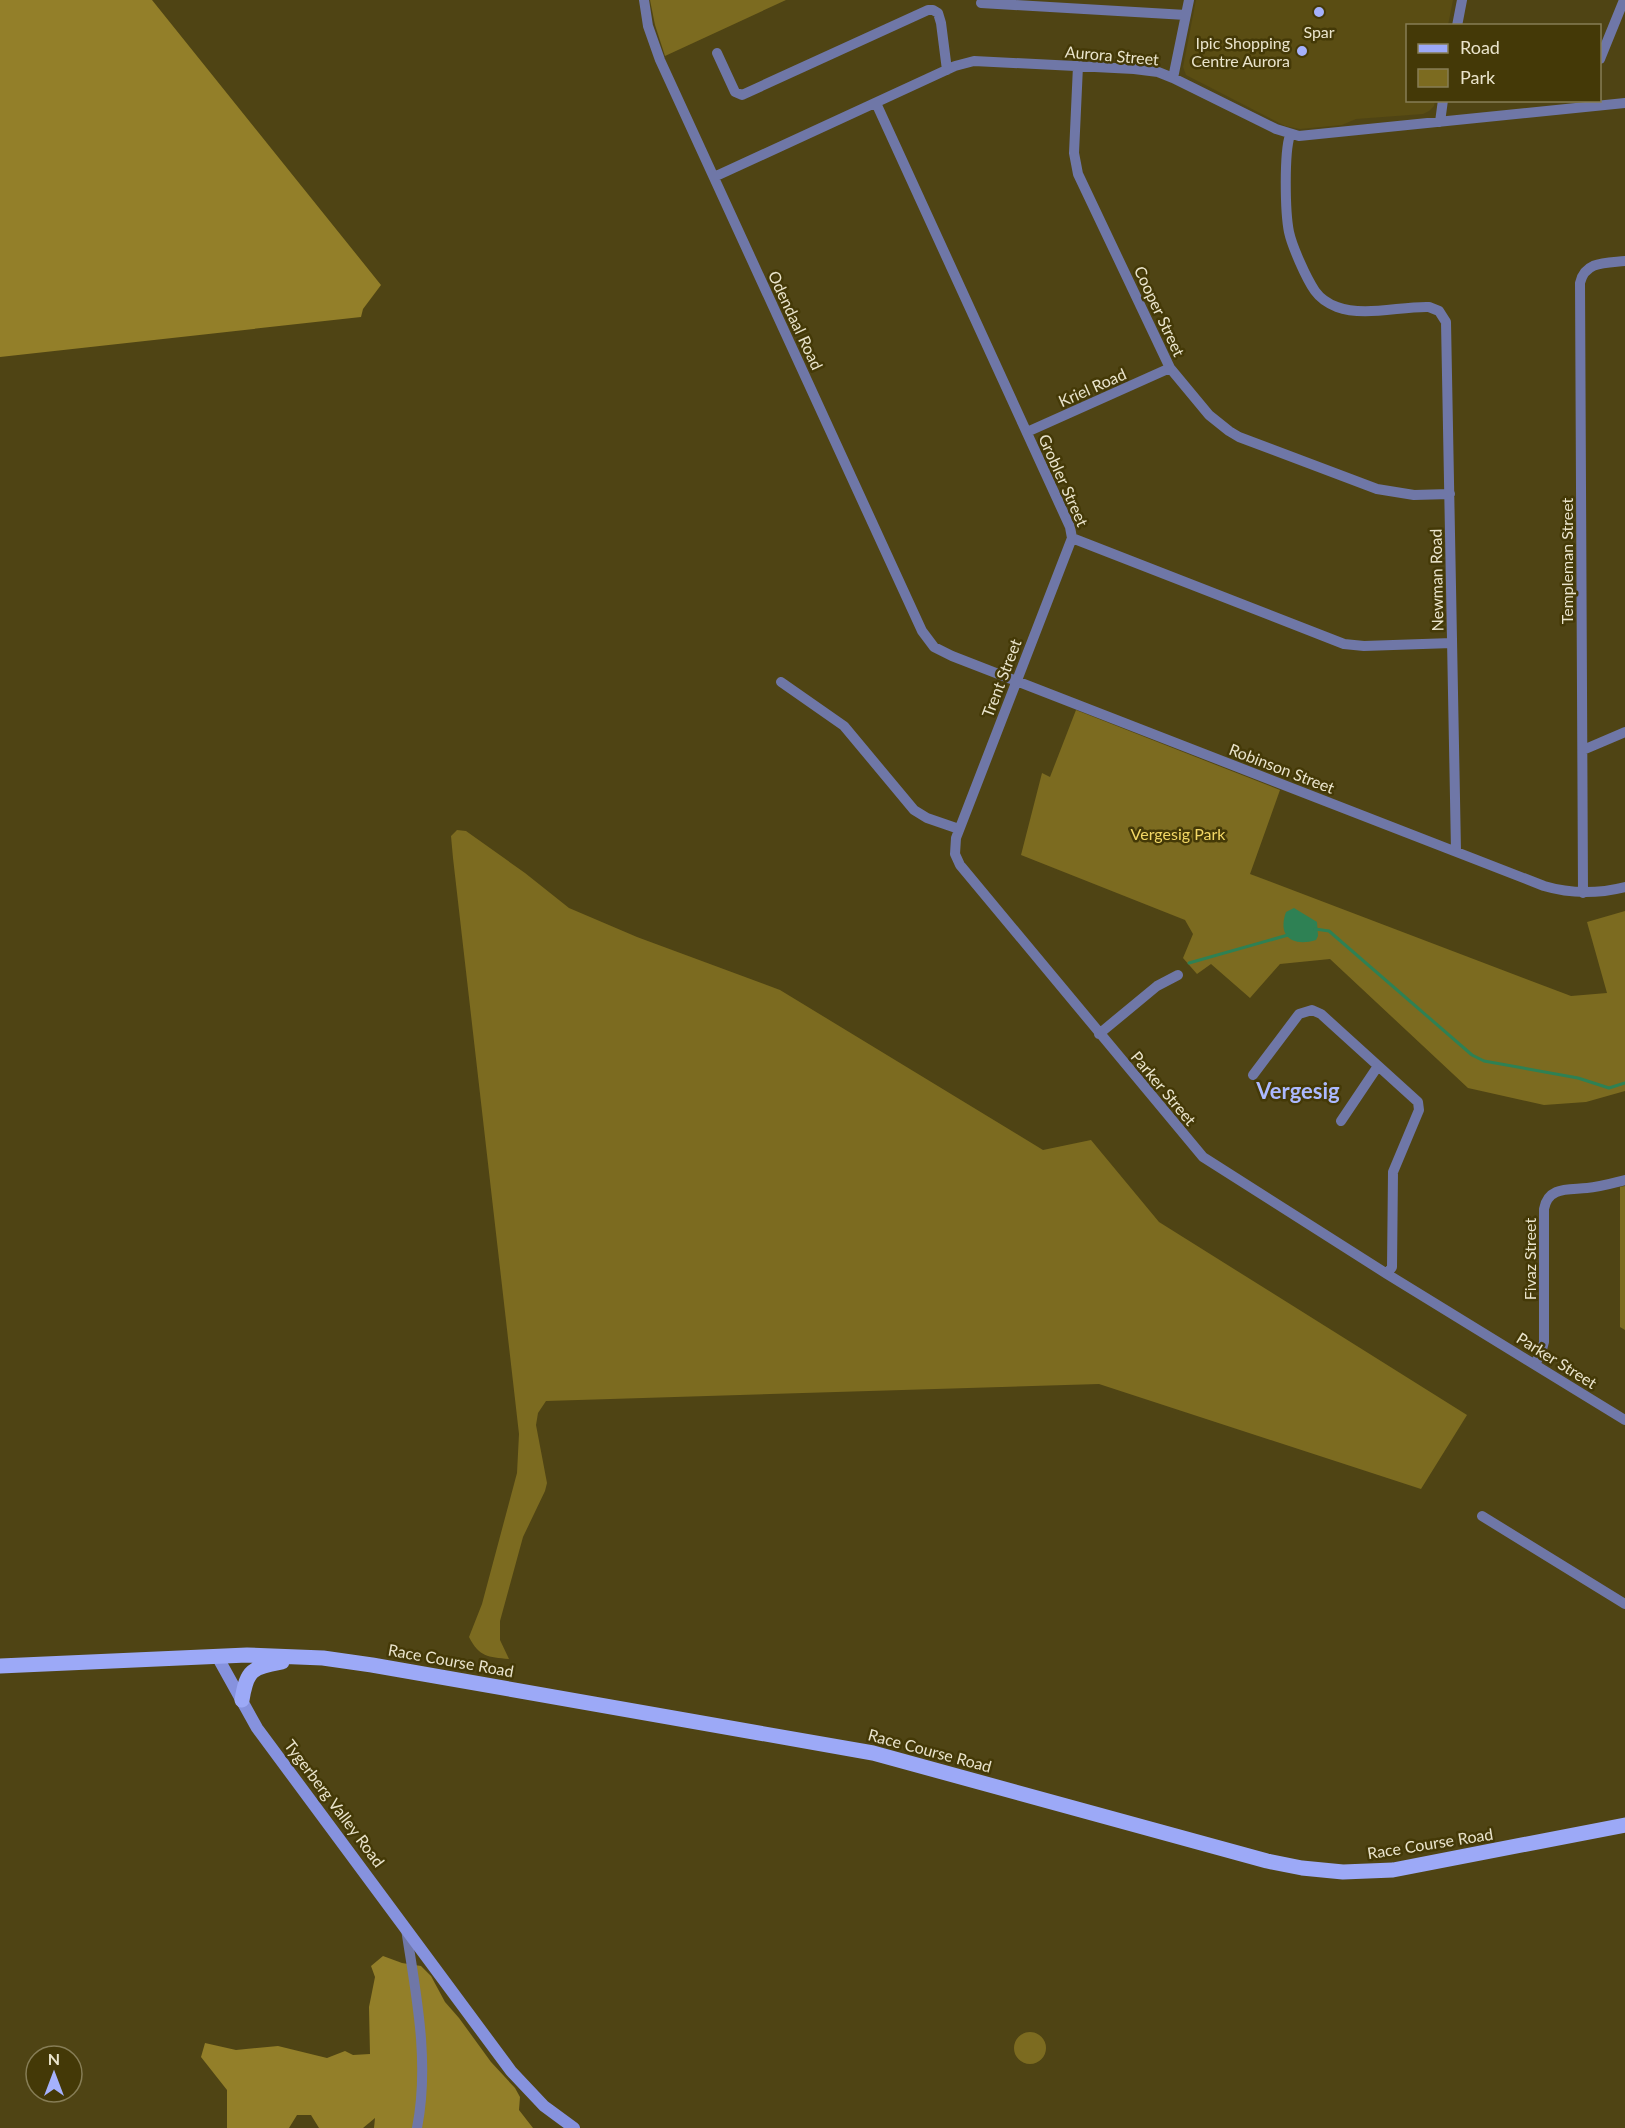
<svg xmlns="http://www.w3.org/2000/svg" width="1625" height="2128" viewBox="0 0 1625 2128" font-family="Lato,sans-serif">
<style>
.built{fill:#5a4d13}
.green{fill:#7c6b20}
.forest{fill:#937f29}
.water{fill:#2e8154}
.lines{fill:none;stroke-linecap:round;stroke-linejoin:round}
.stream{stroke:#2e8154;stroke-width:3}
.minor{stroke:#6f77a7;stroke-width:10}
.secondary{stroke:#8692de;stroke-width:12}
.primary{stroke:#9ca9f7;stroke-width:15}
.poi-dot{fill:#a5b1fc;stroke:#443907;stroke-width:2}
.labels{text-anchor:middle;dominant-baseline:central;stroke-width:5;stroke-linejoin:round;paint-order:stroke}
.poi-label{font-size:16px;fill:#eae4cc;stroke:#443907}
.street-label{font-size:16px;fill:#eae4cc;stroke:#443907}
.park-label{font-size:16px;fill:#f2d765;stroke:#443907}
.district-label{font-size:22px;font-weight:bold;fill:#acb9ff;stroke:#443907}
</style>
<rect width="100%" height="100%" fill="#4f4414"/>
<path class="built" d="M 1196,0 L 1453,0 L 1448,25 L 1408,26 L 1408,100 L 1435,101 L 1434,106 L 1429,111 L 1423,114 L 1356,119 L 1342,125 L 1300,129 L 1285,126 L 1186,75 L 1183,67 Z"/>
<path class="green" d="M 650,0 L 786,0 L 665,56 L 655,25 Z
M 1076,710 L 1280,790 L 1250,874 L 1571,996 L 1607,993 L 1587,922 L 1625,911 L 1625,1091 L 1586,1102 L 1544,1105 L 1468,1088 L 1330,959 L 1280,964 L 1250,998 L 1211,964 L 1197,974 L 1183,958 L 1193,934 L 1185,920 L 1021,855 L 1042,773 L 1050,777 Z
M 457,830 L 466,831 L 525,873 L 569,908 L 637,937 L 780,990 L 1043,1150 L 1091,1140 L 1159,1222 L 1467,1415 L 1421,1489 L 1099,1384 L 546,1401 L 538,1413 L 536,1425 L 547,1483 L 545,1491 L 523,1537 L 500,1621 L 500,1640 L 509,1659 C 488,1657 479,1657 469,1637 L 482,1604 L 517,1473 L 519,1434 L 453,858 L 451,836 Z
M 1625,1186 L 1625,1330 L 1620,1327 L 1620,1187 Z
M1014 2048a16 16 0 1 1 32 0a16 16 0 1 1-32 0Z"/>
<path class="forest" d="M 0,0 L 152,0 L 381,285 L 363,309 L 361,317 L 0,357 Z
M 383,1956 L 402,1963 L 421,1966 L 431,1976 L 445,2002 L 459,2018 L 491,2062 L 515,2088 L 520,2097 L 519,2110 L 533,2128 L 374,2128 L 375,2118 L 363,2128 L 319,2128 L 311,2115 L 297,2115 L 289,2128 L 227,2128 L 227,2090 L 201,2057 L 205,2043 L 236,2050 L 278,2046 L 327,2058 L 345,2051 L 353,2055 L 370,2054 L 369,2007 L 375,1977 L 371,1966 Z"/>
<path class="water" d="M 1294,908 L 1317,922 L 1318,936 L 1316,940 C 1293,947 1277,937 1286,912 Z"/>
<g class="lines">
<path class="stream" d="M 1315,929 L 1329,931 L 1472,1055 L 1484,1061 L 1578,1078 L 1609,1088 L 1625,1083
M 1189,963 L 1288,935"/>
<path class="minor" d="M 644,0 L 648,26 L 660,60 L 922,631 L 934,647 L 952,656 L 1544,886 C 1571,894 1597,894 1625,887
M 981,3 L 1186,15
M 1457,26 L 1462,0
M 717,53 L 735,92 L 742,95 L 928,10 L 933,10 L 938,13 L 941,23 L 947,70
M 1600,59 L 1624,0
M 1078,66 L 1074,153 L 1078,174 L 1170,368 L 1209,415 L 1229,431 L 1239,437 L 1377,489 L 1414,495 L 1450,494
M 1173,78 L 1189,0
M 876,103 L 1070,527 L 1072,538
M 1440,122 L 1443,100
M 1290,135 C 1284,153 1285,212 1289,232 C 1292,246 1306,278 1315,291 C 1320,298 1329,304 1337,307 C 1364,317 1401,306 1429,307 L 1439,311 L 1446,322 L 1456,851
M 714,177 L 955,66 L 974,61 L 1134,69 L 1158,72 L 1173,78 L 1276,129 L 1299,136 L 1625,103
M 1027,432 L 1170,368
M 1072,538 L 956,838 L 955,854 L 960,865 L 1203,1157 L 1387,1274 L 1625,1420
M 1072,538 L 1344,644 L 1364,646 L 1452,643
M 781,682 L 844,726 L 914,810 L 927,818 L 959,829
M 1583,750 L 1625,732
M 1583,893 L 1580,283 C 1585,261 1606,263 1625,261
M 1099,1034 L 1157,986 L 1178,975
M 1253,1075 L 1299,1014 L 1312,1010 L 1321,1014 L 1418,1102 L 1419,1110 L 1393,1172 L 1392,1267 L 1387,1274
M 1341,1121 L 1378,1066
M 1535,1364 L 1541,1353 L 1544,1342 L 1544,1209 C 1548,1186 1569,1190 1587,1188 C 1600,1187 1613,1183 1625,1180
M 1482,1516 L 1625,1604
M 406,1929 C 416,1994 430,2062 417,2128"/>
<path class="secondary" d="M 217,1656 L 257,1728 L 511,2071 L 544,2106 L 574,2128"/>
<path class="primary" d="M 0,1666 L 247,1655 L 323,1658 L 372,1665 L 873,1753 L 1267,1861 L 1302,1868 L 1343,1872 L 1393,1870 L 1625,1825
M 242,1700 C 247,1669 252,1668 282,1662"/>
</g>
<g class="poi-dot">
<circle cx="1319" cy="12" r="6"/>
<circle cx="1302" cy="51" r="6"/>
</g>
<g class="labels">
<g class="poi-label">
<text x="1319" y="31">Spar</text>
<text x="1290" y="42" text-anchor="end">Ipic Shopping<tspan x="1290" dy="18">Centre Aurora</tspan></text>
</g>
<g class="street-label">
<text transform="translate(1112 55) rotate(5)">Aurora Street</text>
<text transform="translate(1160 311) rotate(65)">Cooper Street</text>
<text transform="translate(796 320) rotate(65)">Odendaal Road</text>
<text transform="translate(1092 387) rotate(-24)">Kriel Road</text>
<text transform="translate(1064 480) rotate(66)">Grobler Street</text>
<text transform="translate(1566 561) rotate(-90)">Templeman Street</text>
<text transform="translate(1436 580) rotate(-91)">Newman Road</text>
<text transform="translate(1001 678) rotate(-69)">Trent Street</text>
<text transform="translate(1282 768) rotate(21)">Robinson Street</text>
<text transform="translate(1164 1088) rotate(50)">Parker Street</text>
<text transform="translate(1529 1259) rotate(-90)">Fivaz Street</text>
<text transform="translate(1557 1360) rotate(32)">Parker Street</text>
<text transform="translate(451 1660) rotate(10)">Race Course Road</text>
<text transform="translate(930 1750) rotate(15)">Race Course Road</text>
<text transform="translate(335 1803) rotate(53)">Tygerberg Valley Road</text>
<text transform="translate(1430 1843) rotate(-9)">Race Course Road</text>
</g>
<g class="park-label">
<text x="1178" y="833">Vergesig Park</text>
</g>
<g class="district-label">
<text x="1298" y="1090">Vergesig</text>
</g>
</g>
<rect x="1406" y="24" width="195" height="78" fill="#443907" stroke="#867d56" stroke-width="1.5"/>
<rect x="1418" y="44" width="30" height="9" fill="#9ca9f7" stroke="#867d56" stroke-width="1.5"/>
<text x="1460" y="54" font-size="18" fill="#eae4cc">Road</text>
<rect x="1418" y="69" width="30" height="18" fill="#7c6b20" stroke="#867d56" stroke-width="1.5"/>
<text x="1460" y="84" font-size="18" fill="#eae4cc">Park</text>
<g transform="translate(54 2074)"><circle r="28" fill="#443907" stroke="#867d56" stroke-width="1.5"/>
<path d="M0-4.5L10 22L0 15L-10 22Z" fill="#a5b1fc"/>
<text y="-9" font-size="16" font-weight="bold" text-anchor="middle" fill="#eae4cc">N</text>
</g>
</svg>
